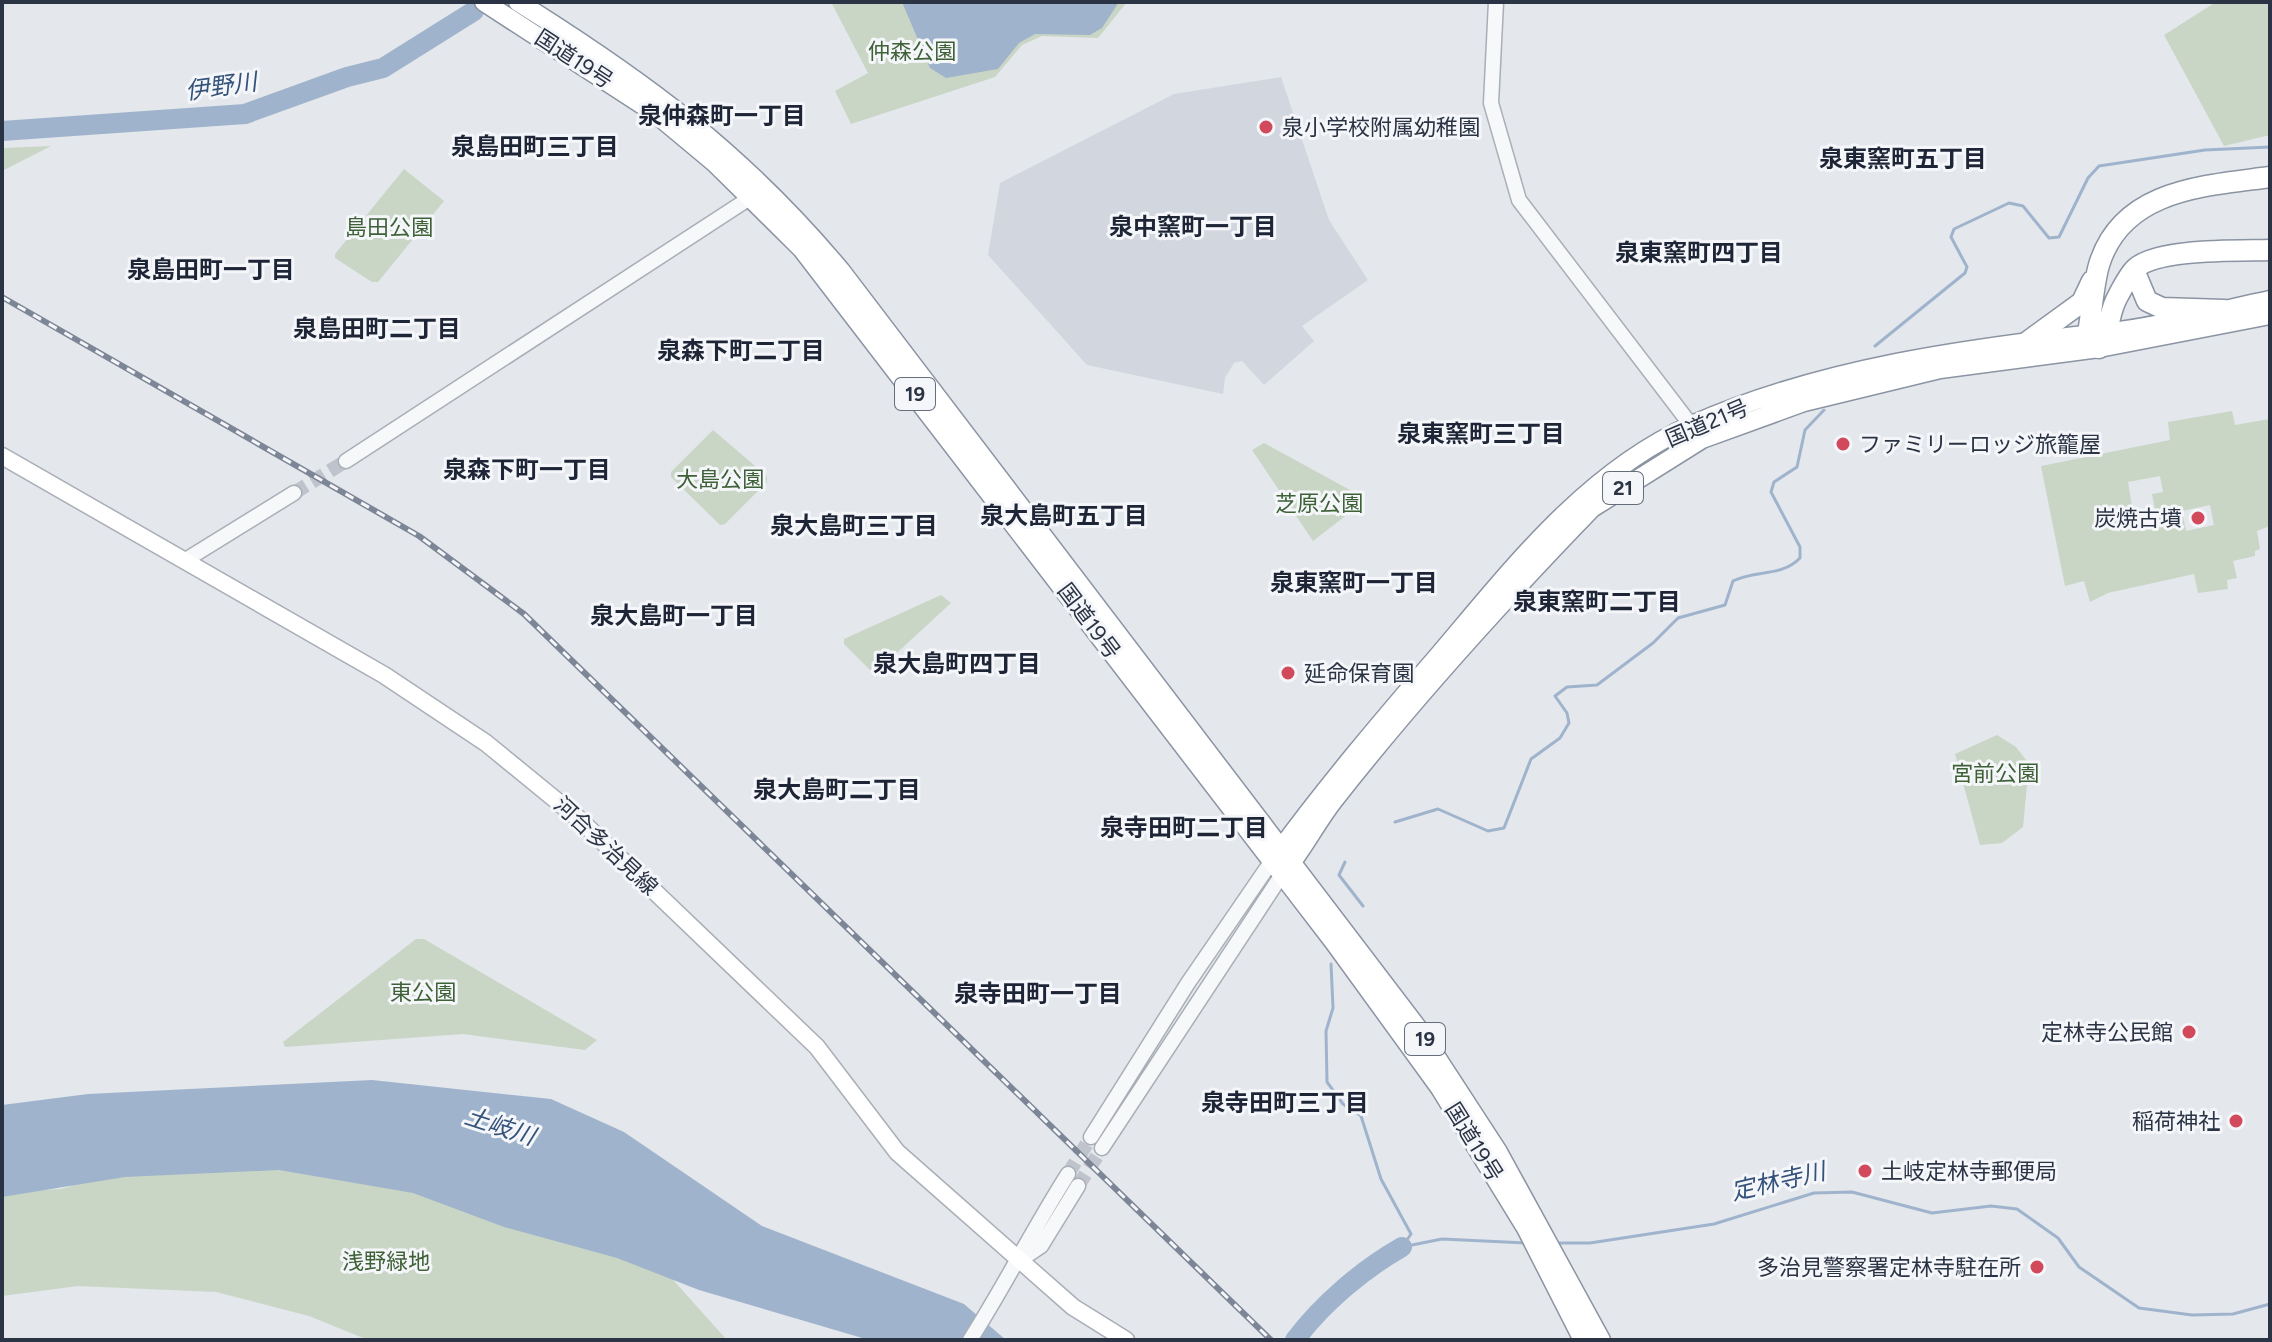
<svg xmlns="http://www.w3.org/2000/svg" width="2272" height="1342" viewBox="0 0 2272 1342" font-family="Figtree,'Noto Sans JP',sans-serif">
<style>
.built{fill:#d2d6de}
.green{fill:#c9d6c5;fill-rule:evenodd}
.water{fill:#9fb4cc}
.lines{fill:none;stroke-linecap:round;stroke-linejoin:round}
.stream{stroke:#9fb4cc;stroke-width:3}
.river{stroke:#9fb4cc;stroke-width:20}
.tertiary-tunnel{stroke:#bfc3cb;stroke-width:14;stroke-dasharray:14 7;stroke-linecap:butt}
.tertiary-casing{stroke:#a9aeb7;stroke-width:17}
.secondary-casing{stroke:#a9aeb7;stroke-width:19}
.trunk-casing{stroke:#8b94a3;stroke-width:21}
.motorway-casing{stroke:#8b94a3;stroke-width:23}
.tertiary{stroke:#f7f8fa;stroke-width:14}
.secondary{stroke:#fff;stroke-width:16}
.trunk{stroke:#fff;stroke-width:18}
.motorway{stroke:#fff;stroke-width:20}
.rail-casing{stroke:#7d8696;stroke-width:6}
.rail{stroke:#f4f6f9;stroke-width:3;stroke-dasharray:9;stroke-linecap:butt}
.poi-dot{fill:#d1495b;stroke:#f4f6f9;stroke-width:3}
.labels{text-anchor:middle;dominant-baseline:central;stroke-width:6;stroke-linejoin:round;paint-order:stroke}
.shield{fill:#f4f6f9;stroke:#676e7b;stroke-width:2}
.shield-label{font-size:20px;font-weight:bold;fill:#2b3445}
.park-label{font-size:22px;fill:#3f6138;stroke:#f4f6f9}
.street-label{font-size:22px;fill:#2b3445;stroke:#f4f6f9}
.poi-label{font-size:22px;fill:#2b3445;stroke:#f4f6f9;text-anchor:start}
.water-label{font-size:24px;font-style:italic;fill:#34527a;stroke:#f4f6f9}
.neighbourhood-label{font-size:24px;font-weight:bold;fill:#1d2536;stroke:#f4f6f9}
</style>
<rect width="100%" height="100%" fill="#e4e7ec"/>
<path class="built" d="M 1281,77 L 1329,220 L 1368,280 L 1302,326 L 1314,341 L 1264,385 L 1242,361 L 1234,363 L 1225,378 L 1223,394 L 1087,365 L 988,255 L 1000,183 L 1174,94 Z"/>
<path class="green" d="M 831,2 L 1127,2 L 1098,38 L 1042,36 L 1022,45 L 995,77 L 851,124 L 835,91 L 868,73 Z
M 2216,2 L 2270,2 L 2270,135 L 2224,146 L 2164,35 Z
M 51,146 L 2,171 L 2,148 Z
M 404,169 L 444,201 L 378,282 L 372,282 L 335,258 L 335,254 Z
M 2232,411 L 2235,425 L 2270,419 L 2270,526 L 2257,531 L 2260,549 L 2255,551 L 2255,556 L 2233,561 L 2237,578 L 2227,580 L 2228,589 L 2198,593 L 2194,574 L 2108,593 L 2090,602 L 2084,581 L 2065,586 L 2041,466 L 2170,440 L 2168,422 ZM 2160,476 L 2163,492 L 2152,494 L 2156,515 L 2134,519 L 2128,482 ZM 2210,505 L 2214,525 L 2186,531 L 2182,511 Z
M 713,430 L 767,476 L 767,482 L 725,524 L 720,525 L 671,477 L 671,472 Z
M 1264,443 L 1361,496 L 1361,504 L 1313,541 L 1252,450 Z
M 941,595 L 951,603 L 874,674 L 844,644 L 844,639 Z
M 1997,735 L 2016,747 L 2029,764 L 2023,827 L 2002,843 L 1980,845 L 1955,754 Z
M 416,939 L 424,939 L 597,1040 L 585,1050 L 463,1034 L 285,1047 L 283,1042 Z
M 338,1168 L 666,1272 L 727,1340 L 368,1340 L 309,1316 L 216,1292 L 78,1286 L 2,1296 L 2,1192 L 61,1189 L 125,1171 Z"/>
<path class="water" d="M 902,2 L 1119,2 L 1102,28 L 1090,35 L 1035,34 L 1019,43 L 998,69 L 946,78 L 930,68 Z
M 372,1080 L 551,1099 L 624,1132 L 762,1226 L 964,1304 L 1006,1340 L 869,1340 L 699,1290 L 617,1258 L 504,1227 L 413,1193 L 279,1170 L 125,1177 L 2,1197 L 2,1105 L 88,1094 Z"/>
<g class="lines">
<path class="stream" d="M 1875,346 L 1965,273 L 1967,267 L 1951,237 L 1954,229 L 2009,203 L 2023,206 L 2049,238 L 2059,237 L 2088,178 L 2099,166 L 2205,150 L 2270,147
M 1395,822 L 1438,809 L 1488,831 L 1504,828 L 1531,759 L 1560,738 L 1569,723 L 1567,713 L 1555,696 L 1567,687 L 1597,685 L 1653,643 L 1678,618 L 1725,605 L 1733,581 C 1755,570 1782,577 1800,558 L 1800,547 L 1771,492 L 1774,482 L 1797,467 L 1805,430 L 1824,410
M 1345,862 L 1339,875 L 1363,906
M 1331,964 L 1333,1008 L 1326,1031 L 1327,1082 L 1343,1104 L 1361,1116 L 1381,1179 L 1411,1234 L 1402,1247
M 1555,1243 L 1590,1243 L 1714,1224 L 1814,1193 L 1852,1192 L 1932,1213 L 1991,1206 L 2017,1209 L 2058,1238 L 2079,1267 L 2139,1308 L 2192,1315 L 2233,1314 L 2270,1304
M 1402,1247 L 1442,1239 L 1527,1243"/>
<path class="river" d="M 2,131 L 245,114 L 347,77 L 383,68 L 474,11
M 1295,1340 C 1323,1303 1362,1270 1402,1247"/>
<path class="tertiary-tunnel" d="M 294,493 L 346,461
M 1068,1174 L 1091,1137
M 1078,1186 L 1102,1148"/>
<defs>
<path id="tertiary" d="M 1496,2 L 1491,103 L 1519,200 L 1697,433
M 346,461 L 759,192
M 184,561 L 294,493
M 1091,1137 L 1188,983 L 1271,862
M 1102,1148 L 1281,876
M 1019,1261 L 1041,1246 L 1078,1186
M 970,1340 C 1005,1285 1033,1229 1068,1174"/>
<path id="secondary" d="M 2,456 L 384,675 L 486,743 L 579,819 L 817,1047 L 897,1152 L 1073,1307 L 1126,1340"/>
<path id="trunk" d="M 484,2 L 655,113 L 715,163 L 802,249 L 1334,942 L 1440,1088 L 1526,1228 L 1583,1340
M 518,2 C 647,83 742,153 841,271 L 1416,1026 L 1498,1152 L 1601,1340
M 1275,857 C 1326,787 1382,721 1439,655 C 1512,569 1586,472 1692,425 C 1823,367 1969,348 2110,332 C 2163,326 2217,311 2270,300
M 1285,871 C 1303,849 1316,823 1333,801 C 1413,699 1502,601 1592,508 L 1702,439 L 1804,402 L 1940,369 L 2099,348 L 2270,315"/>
<path id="motorway" d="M 2270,177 C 2204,186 2122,189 2099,265 C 2093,286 2092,311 2088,333 L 2099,348 C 2111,329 2108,313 2118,296 C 2123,287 2128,276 2135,269 C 2156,248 2240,251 2270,250
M 2134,270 L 2147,301 L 2162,308 L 2224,310
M 2023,345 L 2082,302 L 2092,281"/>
</defs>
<use href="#tertiary" class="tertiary-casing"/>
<use href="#secondary" class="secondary-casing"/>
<use href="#trunk" class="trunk-casing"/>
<use href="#motorway" class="motorway-casing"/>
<use href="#tertiary" class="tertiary"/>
<use href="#secondary" class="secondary"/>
<use href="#trunk" class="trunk"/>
<use href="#motorway" class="motorway"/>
<defs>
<path id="rail" d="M 2,297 L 419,536 L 524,614 L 1271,1340"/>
</defs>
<use href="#rail" class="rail-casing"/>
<use href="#rail" class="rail"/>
</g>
<g class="poi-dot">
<circle cx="1266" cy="127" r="8"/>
<circle cx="1843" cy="444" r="8"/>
<circle cx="2198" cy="518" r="8"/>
<circle cx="1288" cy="673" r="8"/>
<circle cx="2189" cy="1032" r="8"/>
<circle cx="2236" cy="1121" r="8"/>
<circle cx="1865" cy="1171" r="8"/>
<circle cx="2037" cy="1267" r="8"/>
</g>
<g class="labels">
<g class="shield">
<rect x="895" y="378" width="40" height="32" rx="6"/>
<rect x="1603" y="472" width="40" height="32" rx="6"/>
<rect x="1405" y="1023" width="40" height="32" rx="6"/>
</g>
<g class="shield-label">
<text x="915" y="394">19</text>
<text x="1623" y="488">21</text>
<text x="1425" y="1039">19</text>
</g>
<g class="park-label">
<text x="912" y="51">仲森公園</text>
<text x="389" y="227">島田公園</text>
<text x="720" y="479">大島公園</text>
<text x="1319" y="503">芝原公園</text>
<text x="1995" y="773">宮前公園</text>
<text x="423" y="992">東公園</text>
<text x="386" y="1261">浅野緑地</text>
</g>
<g class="street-label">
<text transform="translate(574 59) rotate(33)">国道19号</text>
<text transform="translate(1707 423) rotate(-23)">国道21号</text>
<text transform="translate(1089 621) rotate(53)">国道19号</text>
<text transform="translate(606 846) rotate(43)">河合多治見線</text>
<text transform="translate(1474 1142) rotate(58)">国道19号</text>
</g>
<g class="poi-label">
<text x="1282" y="127">泉小学校附属幼稚園</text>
<text x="1859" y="444">ファミリーロッジ旅籠屋</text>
<text x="2182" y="518" text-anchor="end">炭焼古墳</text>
<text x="1304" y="673">延命保育園</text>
<text x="2173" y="1032" text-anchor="end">定林寺公民館</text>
<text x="2220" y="1121" text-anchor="end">稲荷神社</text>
<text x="1881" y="1171">土岐定林寺郵便局</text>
<text x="2021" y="1267" text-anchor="end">多治見警察署定林寺駐在所</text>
</g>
<g class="water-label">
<text transform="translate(221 86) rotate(-8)">伊野川</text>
<text transform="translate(500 1126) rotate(18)">土岐川</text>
<text transform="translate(1778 1181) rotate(-13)">定林寺川</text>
</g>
<g class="neighbourhood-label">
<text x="722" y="115">泉仲森町一丁目</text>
<text x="535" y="146">泉島田町三丁目</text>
<text x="1903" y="158">泉東窯町五丁目</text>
<text x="1193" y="226">泉中窯町一丁目</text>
<text x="1699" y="252">泉東窯町四丁目</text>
<text x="211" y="269">泉島田町一丁目</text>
<text x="377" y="328">泉島田町二丁目</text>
<text x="741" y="350">泉森下町二丁目</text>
<text x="1481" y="433">泉東窯町三丁目</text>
<text x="527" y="469">泉森下町一丁目</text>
<text x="1064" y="515">泉大島町五丁目</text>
<text x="854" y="525">泉大島町三丁目</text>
<text x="1354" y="582">泉東窯町一丁目</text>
<text x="1597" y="601">泉東窯町二丁目</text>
<text x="674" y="615">泉大島町一丁目</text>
<text x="957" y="663">泉大島町四丁目</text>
<text x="837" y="789">泉大島町二丁目</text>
<text x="1184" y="827">泉寺田町二丁目</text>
<text x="1038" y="993">泉寺田町一丁目</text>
<text x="1285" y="1102">泉寺田町三丁目</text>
</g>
</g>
<rect width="2272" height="1342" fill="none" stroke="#2b3445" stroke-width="8"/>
</svg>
